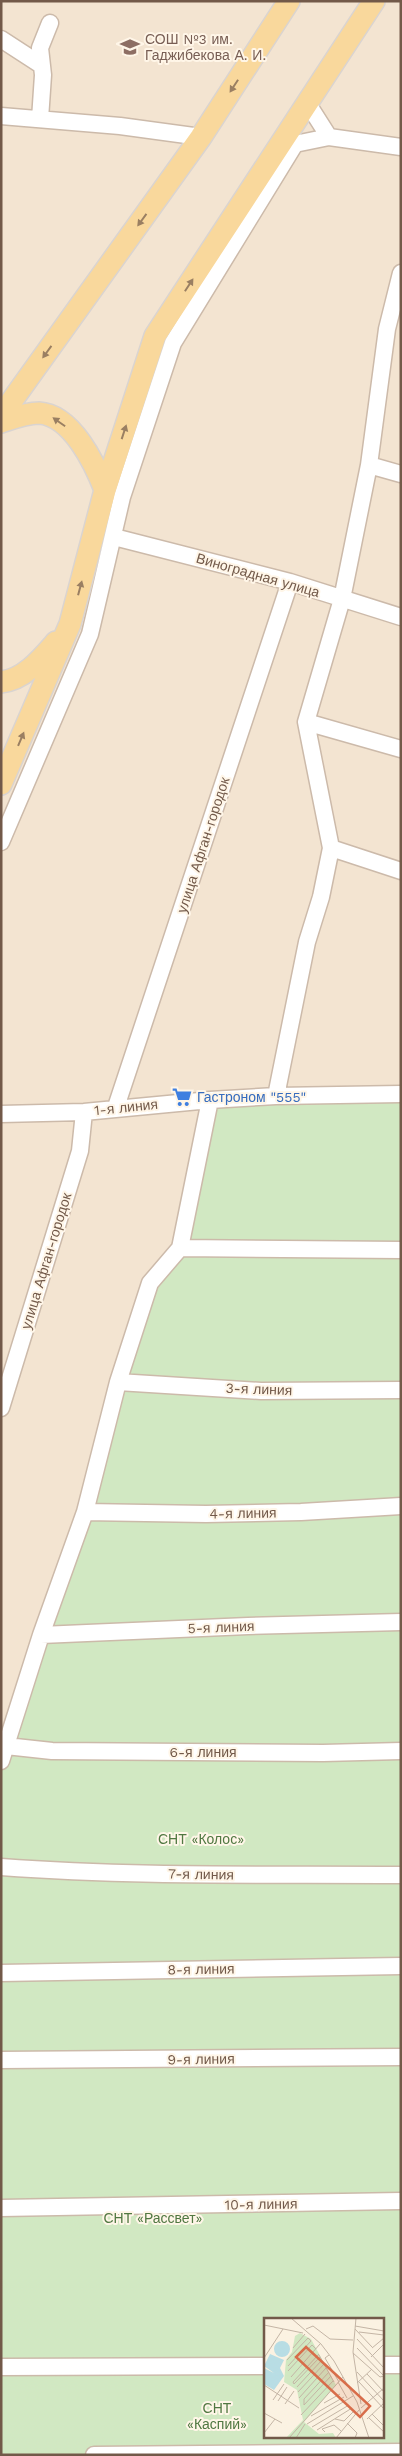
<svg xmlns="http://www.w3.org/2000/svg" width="402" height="2456" viewBox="0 0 402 2456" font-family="'Work Sans',sans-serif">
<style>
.residential{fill:#f3e4d1}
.green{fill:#d1e8c2;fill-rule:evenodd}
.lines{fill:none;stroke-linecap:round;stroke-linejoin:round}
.minor-casing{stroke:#ccbaaa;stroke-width:19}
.major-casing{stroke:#dad4d0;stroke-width:24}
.minor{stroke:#fff;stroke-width:16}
.major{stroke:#f9d89c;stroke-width:21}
.oneway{fill:#9a7f62}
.labels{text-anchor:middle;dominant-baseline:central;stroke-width:4;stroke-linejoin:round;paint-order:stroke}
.education-label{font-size:14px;fill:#785e54;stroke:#fff6e8;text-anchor:start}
.street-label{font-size:14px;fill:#725949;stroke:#fff6e8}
.shop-label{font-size:14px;fill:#366cbe;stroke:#fff6e8;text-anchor:start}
.park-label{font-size:14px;fill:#517842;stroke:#fff6e8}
.inset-road{fill:none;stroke:#c4b5a5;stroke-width:1}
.view{fill:#d86d4a;fill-opacity:0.15;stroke:#d86d4a;stroke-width:2.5}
.inset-edge{fill:none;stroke:#725949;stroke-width:2.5}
</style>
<rect width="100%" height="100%" fill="#fbf2e2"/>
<path class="residential" d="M 1,1 L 401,1 L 401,1089 L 206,1144 L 1,1771 Z"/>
<path class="green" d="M 401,1089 L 401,2455 L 1,2455 L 1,1771 L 48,1628 L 152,1291 L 181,1256 L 214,1092 ZM 266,2320 L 383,2320 L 383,2437 L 266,2437 Z"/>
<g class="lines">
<defs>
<path id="minor" d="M 1,39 L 41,65
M 308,104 L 329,137
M 1,116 L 120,126 L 201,137
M 40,119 L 43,75 L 40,48 L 50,23
M 285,146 L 329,137 L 401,147
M 369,465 L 401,474
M 114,537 L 290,582 L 401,617
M 306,722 L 401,749
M 1,842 L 90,634 L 122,497 L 173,343 L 295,144
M 331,848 L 401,871
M 276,1096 L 307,942 L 321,897 L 331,848 L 306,722 L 342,599 L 369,465 L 387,329 L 401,273
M 116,1107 L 290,582
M 1,1114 L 84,1112 L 210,1100 L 276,1096 L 401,1094
M 180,1248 L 401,1250
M 118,1382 L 261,1391 L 401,1390
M 1,1408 L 80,1151 L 84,1112
M 85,1512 L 206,1514 L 301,1512 L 401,1506
M 41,1635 L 248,1626 L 401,1622
M 6,1746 L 52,1751 L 323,1753 L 401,1751
M 1,1761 L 41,1635 L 85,1512 L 118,1382 L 150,1283 L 180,1248 L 210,1100
M 1,1867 C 134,1877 268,1874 401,1875
M 1,1973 L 401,1966
M 1,2060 L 401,2057
M 1,2208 L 401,2201
M 383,2365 L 401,2365
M 1,2367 L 266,2366
M 94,2455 L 401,2452"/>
<path id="major" d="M 1,416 L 201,137 L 289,1
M 1,422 C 13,418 26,413 39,413 C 72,415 95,464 105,490
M 1,682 C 24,680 42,658 56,642
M 1,784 L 70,624 L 105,490 L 155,336 L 374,1"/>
</defs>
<use href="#minor" class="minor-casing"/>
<use href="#major" class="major-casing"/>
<use href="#minor" class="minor"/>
<use href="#major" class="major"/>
</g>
<defs><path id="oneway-solid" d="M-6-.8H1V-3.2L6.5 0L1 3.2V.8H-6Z" transform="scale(1.25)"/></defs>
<g class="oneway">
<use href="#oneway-solid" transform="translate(234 86) rotate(123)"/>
<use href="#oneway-solid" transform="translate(142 220) rotate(126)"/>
<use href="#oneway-solid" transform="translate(189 285) rotate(-57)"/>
<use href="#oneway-solid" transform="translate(47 352) rotate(126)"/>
<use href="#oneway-solid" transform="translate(59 422) rotate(-145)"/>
<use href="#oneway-solid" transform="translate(124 432) rotate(-72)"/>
<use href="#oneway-solid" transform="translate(80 588) rotate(-75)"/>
<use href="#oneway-solid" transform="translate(21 739) rotate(-67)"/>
</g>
<defs>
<symbol id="school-bare" viewBox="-9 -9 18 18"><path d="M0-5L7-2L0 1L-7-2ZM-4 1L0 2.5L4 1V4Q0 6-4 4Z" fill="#8d6e63" stroke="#fff6e8" stroke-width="2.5" paint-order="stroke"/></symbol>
<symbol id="supermarket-bare" viewBox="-9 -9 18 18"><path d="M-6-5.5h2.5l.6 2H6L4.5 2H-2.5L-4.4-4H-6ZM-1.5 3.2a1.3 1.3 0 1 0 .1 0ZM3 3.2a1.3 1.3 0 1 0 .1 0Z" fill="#3f7fe0" stroke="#fff6e8" stroke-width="2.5" paint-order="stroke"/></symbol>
</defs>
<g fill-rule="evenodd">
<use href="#school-bare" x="116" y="33" width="28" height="28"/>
<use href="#supermarket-bare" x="168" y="1083" width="28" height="28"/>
</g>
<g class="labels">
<g class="education-label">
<text x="145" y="39">СОШ №3 им.<tspan x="145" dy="16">Гаджибекова А. И.</tspan></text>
</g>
<g class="street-label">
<text transform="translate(258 575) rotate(16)">Виноградная улица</text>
<text transform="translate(203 845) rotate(-72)">улица Афган-городок</text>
<text transform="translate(126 1107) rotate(-6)">1-я линия</text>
<text transform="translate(46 1261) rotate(-73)">улица Афган-городок</text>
<text transform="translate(259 1389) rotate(2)">3-я линия</text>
<text transform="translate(243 1513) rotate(-1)">4-я линия</text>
<text transform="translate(221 1627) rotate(-2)">5-я линия</text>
<text x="203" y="1752">6-я линия</text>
<text transform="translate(201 1874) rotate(1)">7-я линия</text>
<text transform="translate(201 1969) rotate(-1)">8-я линия</text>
<text transform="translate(201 2059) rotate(-1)">9-я линия</text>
<text transform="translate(261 2204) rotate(-1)">10-я линия</text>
</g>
<g class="shop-label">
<text x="197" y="1097">Гастроном "555"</text>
</g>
<g class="park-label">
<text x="201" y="1839">СНТ «Колос»</text>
<text x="153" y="2218">СНТ «Рассвет»</text>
<text x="217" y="2408">СНТ<tspan x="217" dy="16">«Каспий»</tspan></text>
</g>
</g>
<g transform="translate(264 2318)">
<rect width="120" height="120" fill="#fbf2e2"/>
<path d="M 36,15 L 47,21 L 72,67 L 40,104 L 55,116 L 69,115 L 72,120 L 22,120 L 39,102 L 33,72 L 20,64 L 22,42 L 28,34 L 31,18 Z" fill="#d1e8c2"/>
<path d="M10 31a8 8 0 1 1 16 0a8 8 0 1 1-16 0ZM 6,36 L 20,42 L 16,50 L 20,58 L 10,72 L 0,66 L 0,50 L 10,55 L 0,48 Z" fill="#b8dde4"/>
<path class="inset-road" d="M 27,0 L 57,26 L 70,43 L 93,84 L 105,120M 92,0 L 89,34 L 97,86M 0,7 L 39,15M 91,8 L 120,13M 42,11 L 49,8 L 66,21 L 89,22M 91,11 L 108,29M 95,14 L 120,17M 93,21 L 120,50M 29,30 L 41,16M 93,30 L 120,58M 108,30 L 120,20M 89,35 L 116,59 L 120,58M 55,36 L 29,64 L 30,66 L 56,39M 55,37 L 70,64M 65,37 L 61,40 L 75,64M 107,39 L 120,26M 0,40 L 19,11M 23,42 L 44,20M 24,48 L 47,23 L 44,20M 24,53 L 48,27 L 52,31M 93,54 L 120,83M 103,56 L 120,74M 27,59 L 56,26M 74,64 L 83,80M 95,64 L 120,91M 93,65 L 108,51M 0,67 L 35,90M 33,69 L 58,42M 34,74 L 60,46M 35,80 L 62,50M 9,82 L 20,66M 14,83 L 23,69M 60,85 L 76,76M 21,86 L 30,73M 40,87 L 40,81 L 65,54M 40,87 L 67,58M 97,90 L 120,70M 0,95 L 18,105M 108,96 L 120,108M 37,97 L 69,63M 47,98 L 80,79M 105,100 L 120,114M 71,101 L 80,103 L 90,93M 103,101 L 120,85M 83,105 L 93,115 L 91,120M 43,106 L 89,78M 48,109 L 85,87M 53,112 L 88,90M 61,114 L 58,111 L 70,107 L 77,113M 0,115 L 11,101M 25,120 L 79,59M 32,120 L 41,106M 72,120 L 95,92"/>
<path class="view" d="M 42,29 L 106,88 L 96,99 L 32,39 Z"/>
<rect width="120" height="120" class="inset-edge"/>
</g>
<rect width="402" height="2456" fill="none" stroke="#725949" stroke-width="5"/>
</svg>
